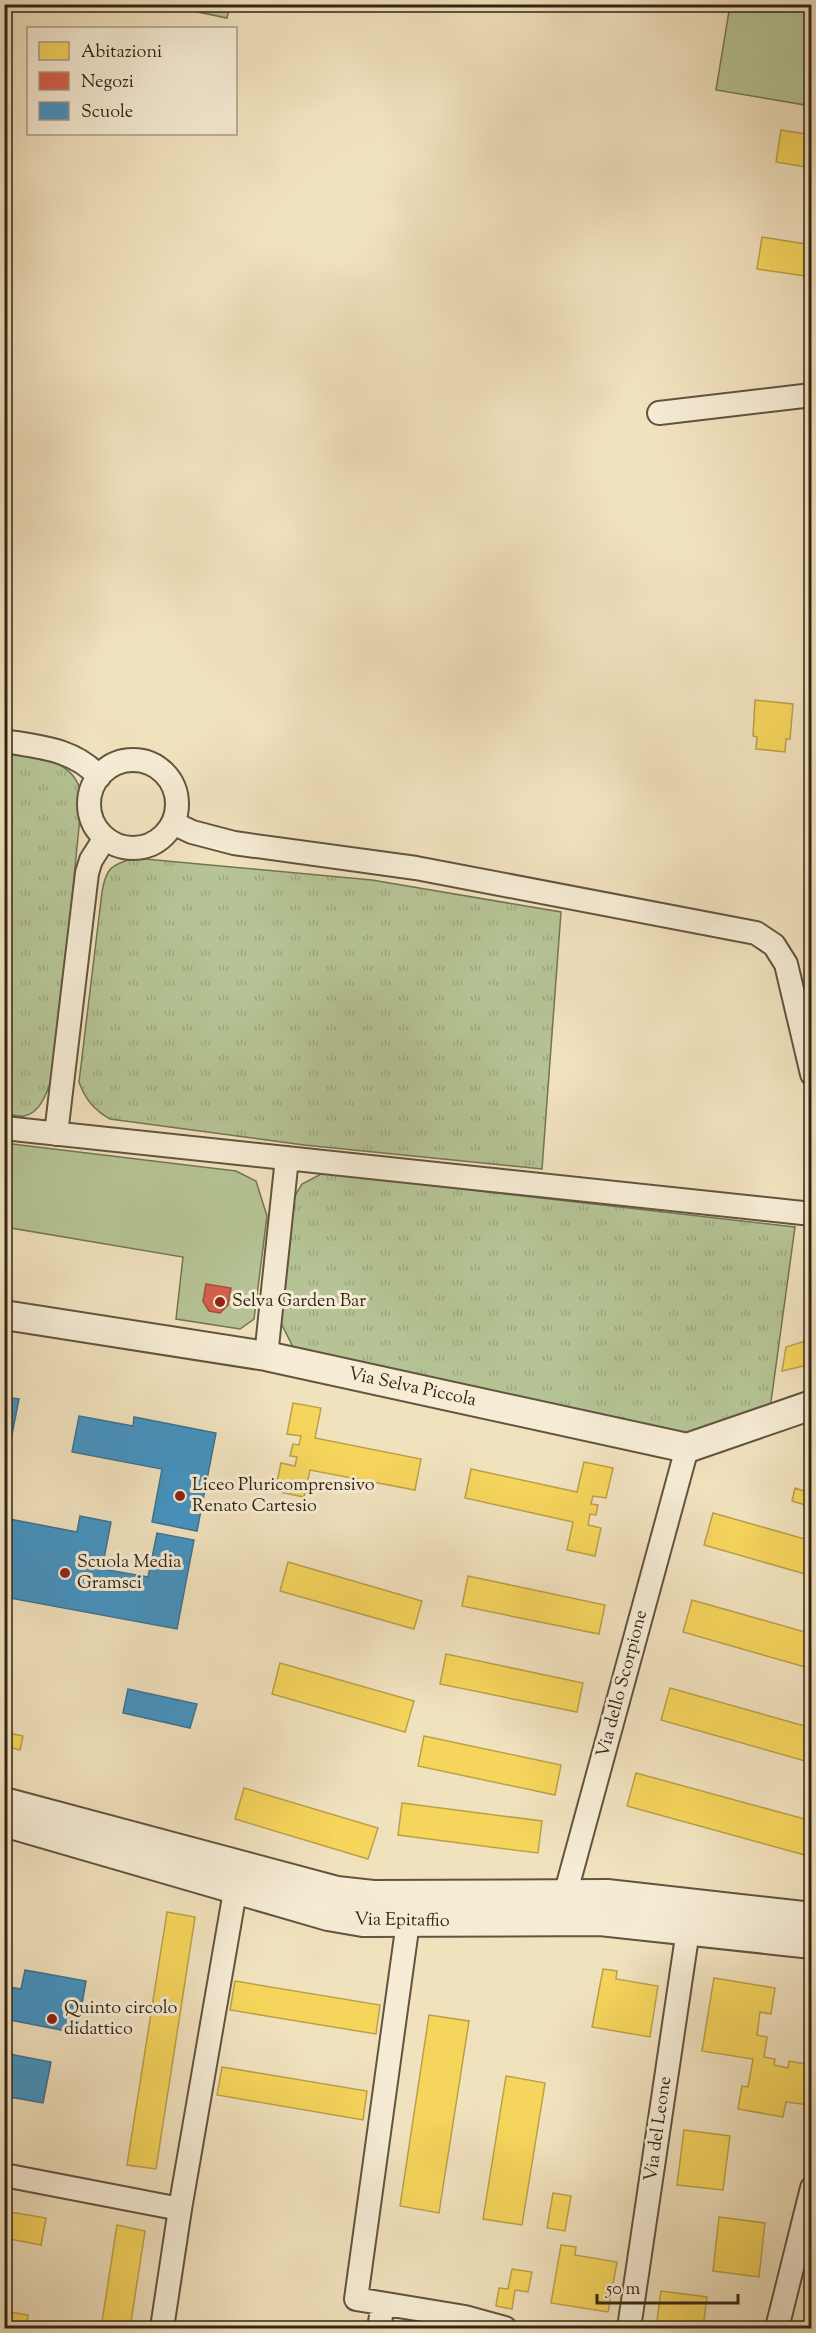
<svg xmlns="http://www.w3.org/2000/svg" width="816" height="2333" viewBox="0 0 816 2333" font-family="'Sorts Mill Goudy',serif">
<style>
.grass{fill:url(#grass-tufts);stroke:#747455;stroke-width:1.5}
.park{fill:#b6c495;stroke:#747455;stroke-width:1.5}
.homes{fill:#f6d55c;stroke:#bba047;stroke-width:1.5}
.shops{fill:#d6604d;stroke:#a54e3c;stroke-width:1.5}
.schools{fill:#4393c3;stroke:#3e728f;stroke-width:1.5}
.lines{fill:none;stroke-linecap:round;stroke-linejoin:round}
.minor-casing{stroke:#62543f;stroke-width:26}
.tertiary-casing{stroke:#62543f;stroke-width:32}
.minor{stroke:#f6ecd5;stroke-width:22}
.tertiary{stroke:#f6ecd5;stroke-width:28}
.poi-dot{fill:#8f2418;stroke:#f6ecd5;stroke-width:2}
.labels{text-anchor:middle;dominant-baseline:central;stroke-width:6;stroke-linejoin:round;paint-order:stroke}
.poi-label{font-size:18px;fill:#322415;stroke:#f6ecd5;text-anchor:start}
.street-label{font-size:18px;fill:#322415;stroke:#f6ecd5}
</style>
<defs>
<pattern id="grass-tufts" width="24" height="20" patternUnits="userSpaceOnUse" patternTransform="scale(1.5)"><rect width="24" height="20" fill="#b6c495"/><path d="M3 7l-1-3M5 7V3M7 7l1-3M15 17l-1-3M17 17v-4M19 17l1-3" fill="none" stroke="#9da880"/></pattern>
</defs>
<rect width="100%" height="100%" fill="#f1e2be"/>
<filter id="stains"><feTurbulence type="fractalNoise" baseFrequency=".00333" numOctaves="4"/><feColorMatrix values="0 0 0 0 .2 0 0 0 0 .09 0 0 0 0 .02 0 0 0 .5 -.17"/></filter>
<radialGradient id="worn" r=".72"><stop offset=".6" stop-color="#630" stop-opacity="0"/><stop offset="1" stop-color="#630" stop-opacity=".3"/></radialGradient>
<path class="grass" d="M 4,752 C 32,757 70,757 80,789 C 83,797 81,808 80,817 L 55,1070 C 49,1085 43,1113 24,1116 C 18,1117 10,1114 5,1114 Z
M 134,858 L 372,880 L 561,912 L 542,1169 L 304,1145 L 110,1119 C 94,1110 85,1099 79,1082 L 102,892 C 106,868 111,865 134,858 Z
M 323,1173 L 795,1227 L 770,1409 L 685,1433 L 293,1347 L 281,1323 L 291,1202 L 302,1184 Z"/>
<path class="park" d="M 164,5 L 230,4 L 230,5 L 227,18 Z
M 730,5 L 811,5 L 811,106 L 716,90 Z
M 4,1143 L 236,1171 L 256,1181 L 267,1216 L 254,1319 L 240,1329 L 176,1319 L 183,1257 L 5,1227 Z"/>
<path class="homes" d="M 781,130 L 812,135 L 812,168 L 776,162 Z
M 762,237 L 812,245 L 812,277 L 757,269 Z
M 755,700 L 793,704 L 790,739 L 786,739 L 785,752 L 756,749 L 757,737 L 753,736 Z
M 812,1295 L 812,1327 L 810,1327 L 805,1296 Z
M 812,1339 L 812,1364 L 782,1371 L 786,1347 Z
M 293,1403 L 321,1408 L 315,1438 L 421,1459 L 415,1490 L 310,1470 L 304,1497 L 275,1491 L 281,1463 L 295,1466 L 297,1457 L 290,1456 L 293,1444 L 299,1445 L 301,1436 L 287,1434 Z
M 584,1462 L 613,1468 L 606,1498 L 593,1496 L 591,1504 L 598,1505 L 596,1515 L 590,1514 L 588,1525 L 601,1528 L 595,1556 L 567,1550 L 573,1522 L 465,1498 L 471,1469 L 577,1492 Z
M 812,1463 L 812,1507 L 792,1501 L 795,1488 L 804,1491 Z
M 713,1513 L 812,1541 L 812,1576 L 704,1545 Z
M 288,1562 L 422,1601 L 414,1629 L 280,1591 Z
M 468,1576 L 605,1605 L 599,1634 L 462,1606 Z
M 692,1600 L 812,1634 L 812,1669 L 683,1632 Z
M 446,1654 L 583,1683 L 577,1712 L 440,1684 Z
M 280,1663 L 414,1701 L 405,1732 L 272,1694 Z
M 670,1688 L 812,1728 L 812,1763 L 661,1720 Z
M 4,1732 L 23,1736 L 20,1750 L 4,1746 Z
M 424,1736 L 561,1765 L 555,1795 L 418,1766 Z
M 636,1773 L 812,1821 L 812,1857 L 627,1806 Z
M 244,1788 L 378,1828 L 368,1859 L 235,1819 Z
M 402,1803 L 542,1821 L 538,1853 L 398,1835 Z
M 167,1912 L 195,1917 L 156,2169 L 127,2165 Z
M 603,1969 L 617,1971 L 616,1979 L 658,1986 L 650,2037 L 592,2027 Z
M 714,1978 L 775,1988 L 771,2014 L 760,2012 L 757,2035 L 767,2037 L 764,2057 L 775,2059 L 774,2065 L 788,2068 L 789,2061 L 812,2065 L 809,2105 L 786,2102 L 783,2117 L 738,2109 L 742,2086 L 748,2087 L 753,2059 L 702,2051 Z
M 235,1981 L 380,2005 L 376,2034 L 230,2010 Z
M 429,2015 L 469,2021 L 439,2213 L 400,2206 Z
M 222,2067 L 367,2091 L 363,2120 L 217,2095 Z
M 506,2076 L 545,2083 L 522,2225 L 483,2219 Z
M 684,2130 L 730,2136 L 723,2190 L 677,2185 Z
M 553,2193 L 571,2196 L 565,2231 L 547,2228 Z
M 4,2211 L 46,2218 L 41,2245 L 4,2238 Z
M 719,2217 L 765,2223 L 759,2277 L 713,2271 Z
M 117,2225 L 145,2231 L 130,2328 L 101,2328 Z
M 561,2245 L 576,2247 L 575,2255 L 617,2262 L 608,2312 L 551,2303 Z
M 512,2269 L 532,2272 L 528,2292 L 515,2290 L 512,2309 L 496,2306 L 499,2288 L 508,2289 Z
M 661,2291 L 707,2297 L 703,2328 L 656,2328 Z
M 4,2311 L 28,2315 L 26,2328 L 4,2328 Z"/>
<path class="shops" d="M 206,1284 L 231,1288 L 228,1305 L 220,1313 L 209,1311 L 203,1301 Z"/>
<path class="schools" d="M 4,1397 L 19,1399 L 5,1470 L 4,1470 Z
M 79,1416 L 133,1426 L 134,1417 L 216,1433 L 197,1531 L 152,1522 L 162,1469 L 72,1452 Z
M 80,1516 L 111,1522 L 102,1569 L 148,1577 L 157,1533 L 194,1540 L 177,1629 L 4,1597 L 4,1518 L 77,1532 Z
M 128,1689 L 197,1704 L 190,1728 L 123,1713 Z
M 25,1970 L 86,1981 L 77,2033 L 4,2019 L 4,1986 L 21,1989 Z
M 4,2053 L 51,2062 L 43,2103 L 4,2096 Z"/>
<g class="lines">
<defs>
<path id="minor" d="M 659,413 L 812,395
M 4,741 C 39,747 75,749 99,777
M89 804a44 44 0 1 1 88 0a44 44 0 1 1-88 0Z
M 173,823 L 192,832 L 234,843 L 416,868 L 756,933 L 774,945 L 786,964 L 812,1074
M 4,1128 L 812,1214
M 56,1134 L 87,873 L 91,860 L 105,838
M 266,1356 L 287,1158
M 561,1910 L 687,1448
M 408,1922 L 356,2299 L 465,2317 L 505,2328
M 4,2175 L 180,2209
M 162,2328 L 180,2209 L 238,1874
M 379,2328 L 383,2304
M 629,2328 L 688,1930
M 777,2328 L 812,2188"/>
<path id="tertiary" d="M 4,1315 L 266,1356 L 687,1448 L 812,1405
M 4,1802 L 337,1891 L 373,1895 L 607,1894 L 812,1917
M 4,1822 L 328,1916 L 363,1922 L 600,1921 L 812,1944"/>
</defs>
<use href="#minor" class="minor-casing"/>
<use href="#tertiary" class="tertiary-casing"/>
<use href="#minor" class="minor"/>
<use href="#tertiary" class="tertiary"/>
</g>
<g class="poi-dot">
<circle cx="220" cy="1302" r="6"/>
<circle cx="180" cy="1496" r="6"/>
<circle cx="65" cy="1573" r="6"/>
<circle cx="52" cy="2019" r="6"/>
</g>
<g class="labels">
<g class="poi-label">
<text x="232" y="1302">Selva Garden Bar</text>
<text x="192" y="1486">Liceo Pluricomprensivo<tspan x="192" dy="21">Renato Cartesio</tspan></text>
<text x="77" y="1563">Scuola Media<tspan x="77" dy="21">Gramsci</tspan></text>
<text x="64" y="2009">Quinto circolo<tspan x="64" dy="21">didattico</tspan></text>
</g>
<g class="street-label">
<text transform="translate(412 1388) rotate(12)">Via Selva Piccola</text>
<text transform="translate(623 1684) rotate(-75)">Via dello Scorpione</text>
<text transform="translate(402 1921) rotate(1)">Via Epitaffio</text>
<text transform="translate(659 2129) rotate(-82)">Via del Leone</text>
</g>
</g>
<rect width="816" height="2333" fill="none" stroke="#f1e2be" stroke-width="24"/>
<rect x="6" y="6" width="804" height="2321" fill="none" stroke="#322415" stroke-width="3"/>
<rect x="12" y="12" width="792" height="2309" fill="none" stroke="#322415" stroke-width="1.5"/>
<rect x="27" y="27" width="210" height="108" fill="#f6ecd5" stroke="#a89c88" stroke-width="1.5"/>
<rect x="39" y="42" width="30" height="18" fill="#f6d55c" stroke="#a89c88" stroke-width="1.5"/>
<text x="81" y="57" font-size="18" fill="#322415">Abitazioni</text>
<rect x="39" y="72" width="30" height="18" fill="#d6604d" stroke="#a89c88" stroke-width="1.5"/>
<text x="81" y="87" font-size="18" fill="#322415">Negozi</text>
<rect x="39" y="102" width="30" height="18" fill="#4393c3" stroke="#a89c88" stroke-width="1.5"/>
<text x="81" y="117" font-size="18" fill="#322415">Scuole</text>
<path d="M597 2294v9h141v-9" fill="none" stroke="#322415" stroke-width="3"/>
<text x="606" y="2294" font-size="18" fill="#322415" stroke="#f6ecd5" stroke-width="4.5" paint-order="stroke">50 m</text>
<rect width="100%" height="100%" filter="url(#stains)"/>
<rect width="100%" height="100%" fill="url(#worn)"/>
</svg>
